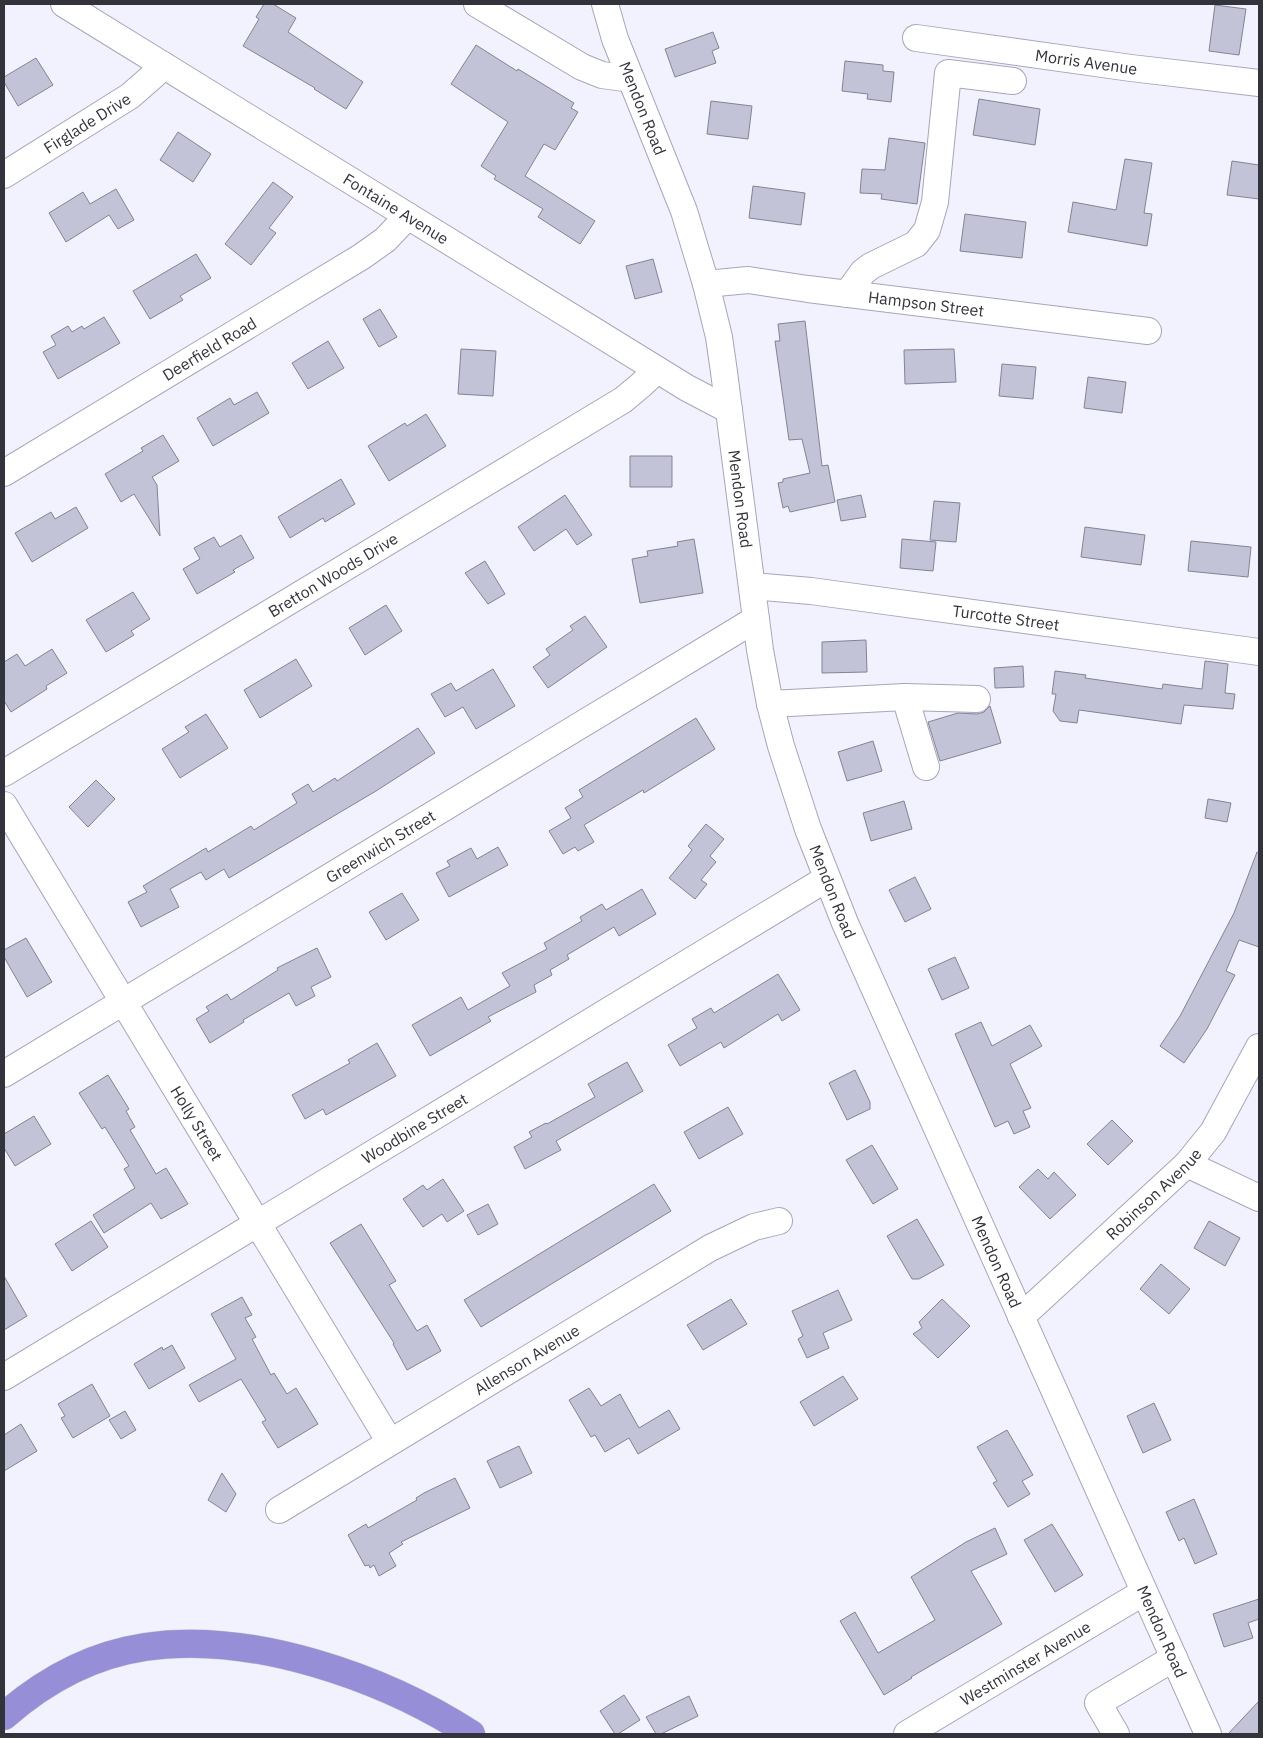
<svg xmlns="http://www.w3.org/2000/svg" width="1263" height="1738" viewBox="0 0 1263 1738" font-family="'IBM Plex Sans',sans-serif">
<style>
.building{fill:#c3c3d7;stroke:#848396}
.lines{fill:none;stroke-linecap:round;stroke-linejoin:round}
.minor-casing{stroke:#a6a6ba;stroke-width:28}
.highway-casing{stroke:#d2d2d4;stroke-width:29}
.minor{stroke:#fff;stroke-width:26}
.highway{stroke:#968fd8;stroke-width:28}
.labels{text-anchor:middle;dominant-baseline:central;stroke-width:4;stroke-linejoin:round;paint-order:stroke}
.street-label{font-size:16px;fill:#33333b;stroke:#fff}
</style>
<rect width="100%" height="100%" fill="#f2f1fe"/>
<path class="building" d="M 264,4 L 273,4 L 296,18 L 288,32 L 363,82 L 346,109 L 314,89 L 315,88 L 243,46 L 259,19 L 256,17 Z
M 1215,5 L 1246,9 L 1239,55 L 1209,51 Z
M 713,32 L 719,48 L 712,51 L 716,63 L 675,77 L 665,49 Z
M 476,45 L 517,71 L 518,69 L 574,103 L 571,108 L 578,112 L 555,150 L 544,144 L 525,176 L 595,221 L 580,244 L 538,217 L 543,209 L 494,179 L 496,176 L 481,166 L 508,122 L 451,84 Z
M 36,58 L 53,85 L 18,106 L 4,82 L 4,77 Z
M 845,61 L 883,65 L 883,71 L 894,72 L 891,102 L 867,99 L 868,94 L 842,91 Z
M 979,99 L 1040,109 L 1035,145 L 973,135 Z
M 711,101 L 752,106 L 748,139 L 707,134 Z
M 178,132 L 211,154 L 193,182 L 160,160 Z
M 889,138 L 925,143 L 917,204 L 881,199 L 882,194 L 860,193 L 862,169 L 885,170 Z
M 1125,159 L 1152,163 L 1144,213 L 1152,214 L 1147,246 L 1068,232 L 1073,202 L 1116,210 Z
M 1232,161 L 1259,165 L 1259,199 L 1227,195 Z
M 273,182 L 293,197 L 269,228 L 276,233 L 251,265 L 225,244 Z
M 753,186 L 805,193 L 801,225 L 749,218 Z
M 116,189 L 134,220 L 118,229 L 109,215 L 66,242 L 49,213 L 83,192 L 90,204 Z
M 965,214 L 1026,222 L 1022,258 L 960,251 Z
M 196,254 L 211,278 L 180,296 L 183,300 L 150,319 L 133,291 Z
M 653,259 L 662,292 L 635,299 L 626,266 Z
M 380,309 L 397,337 L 379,347 L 363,319 Z
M 104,317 L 120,343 L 58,379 L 43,352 L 56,345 L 51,336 L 68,326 L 72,332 L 82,326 L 84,329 Z
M 805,321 L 822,466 L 828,465 L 835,502 L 790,512 L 788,506 L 783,508 L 778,483 L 783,482 L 783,479 L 810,473 L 802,439 L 789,440 L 775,341 L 780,341 L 778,324 Z
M 328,341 L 344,368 L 308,389 L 292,363 Z
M 461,349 L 496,351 L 493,396 L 458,394 Z
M 954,349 L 956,382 L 905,384 L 904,350 Z
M 1002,364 L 1036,367 L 1033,399 L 999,396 Z
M 1088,377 L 1126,382 L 1122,413 L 1084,408 Z
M 257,392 L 269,413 L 213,446 L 197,418 L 230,398 L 234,405 Z
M 426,414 L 446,446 L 389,481 L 368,446 L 405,423 L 407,426 Z
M 163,435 L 179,461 L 152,477 L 157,485 L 160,536 L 134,494 L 121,502 L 105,474 L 143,451 L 141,448 Z
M 630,456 L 672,456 L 672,487 L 630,487 Z
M 341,479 L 355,504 L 325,522 L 323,518 L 290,538 L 278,517 Z
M 565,495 L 592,535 L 577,545 L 566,529 L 534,551 L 518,527 Z
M 861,495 L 866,517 L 841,521 L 837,500 Z
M 934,501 L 960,503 L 956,542 L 930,540 Z
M 76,507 L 88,528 L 32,562 L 15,533 L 51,512 L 55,519 Z
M 1085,527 L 1145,535 L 1141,565 L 1081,557 Z
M 241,535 L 254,558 L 233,570 L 235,572 L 197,594 L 183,569 L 200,559 L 194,548 L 214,537 L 220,547 Z
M 694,539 L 703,593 L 640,603 L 632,559 L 648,556 L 647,551 L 678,546 L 677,542 Z
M 902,539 L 936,542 L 933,571 L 900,568 Z
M 1191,541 L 1251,547 L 1248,577 L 1188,571 Z
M 485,561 L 505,594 L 488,604 L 465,573 Z
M 133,592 L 150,619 L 131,631 L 134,635 L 106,652 L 86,620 Z
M 386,605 L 402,631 L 365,655 L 349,628 Z
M 585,616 L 607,647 L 548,688 L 533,667 L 550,655 L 546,649 L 573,630 L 570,626 Z
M 866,640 L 867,672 L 822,673 L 822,642 Z
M 52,649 L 67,673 L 46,686 L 47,689 L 11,712 L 4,701 L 4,662 L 17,654 L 25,666 Z
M 296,659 L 312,686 L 260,718 L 244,690 Z
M 1205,661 L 1228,664 L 1225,693 L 1235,694 L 1233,709 L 1184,705 L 1181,724 L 1079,710 L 1077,723 L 1060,721 L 1053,711 L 1056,694 L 1052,694 L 1055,671 L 1086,675 L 1085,678 L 1162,689 L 1163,684 L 1202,689 Z
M 1023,666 L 1024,687 L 995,688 L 994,668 Z
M 493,669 L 515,706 L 476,729 L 463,707 L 445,717 L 431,694 L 451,683 L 456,691 Z
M 990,706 L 1001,743 L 940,761 L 928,722 L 958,713 L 977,714 L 984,712 Z
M 206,714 L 228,748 L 180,778 L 162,749 L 189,732 L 185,727 Z
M 696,718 L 715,749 L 644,793 L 643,790 L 584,825 L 594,842 L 578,851 L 575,847 L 563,854 L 549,831 L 571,818 L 565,808 L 583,797 L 579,790 Z
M 418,728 L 435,753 L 376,791 L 229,878 L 224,869 L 206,880 L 201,872 L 170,889 L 179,907 L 141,927 L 128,902 L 147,892 L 143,886 L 206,848 L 208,852 L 251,826 L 254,830 L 297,803 L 292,794 L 308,784 L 313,792 L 335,778 L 337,781 Z
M 873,741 L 882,771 L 847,781 L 838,752 Z
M 96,780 L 115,799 L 88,827 L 69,807 Z
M 1208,799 L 1231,803 L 1227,822 L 1205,818 Z
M 904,801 L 912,829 L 871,841 L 863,813 Z
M 706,824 L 724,839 L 710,856 L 716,862 L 701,880 L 707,884 L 695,899 L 669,878 L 692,850 L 688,846 Z
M 498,847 L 508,865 L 449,897 L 436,873 L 450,866 L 447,861 L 471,848 L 477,859 Z
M 1257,852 L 1259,853 L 1259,947 L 1239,940 L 1226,971 L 1235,975 L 1207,1029 L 1184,1063 L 1160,1046 L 1180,1016 L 1234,913 Z
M 915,877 L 931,909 L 905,922 L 889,890 Z
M 642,889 L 656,914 L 619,936 L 614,927 L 567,955 L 569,959 L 550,970 L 552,975 L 534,985 L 536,992 L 488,1017 L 491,1021 L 430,1056 L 412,1025 L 461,997 L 468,1010 L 510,986 L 502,973 L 547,949 L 544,943 L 582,921 L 580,917 L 602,904 L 606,910 Z
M 402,893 L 419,920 L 386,940 L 369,912 Z
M 26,938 L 52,982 L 27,997 L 4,957 L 4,950 Z
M 317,948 L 331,977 L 311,987 L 315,996 L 296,1006 L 289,993 L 243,1020 L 244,1022 L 210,1043 L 196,1019 L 209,1011 L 206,1007 L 227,994 L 231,1000 L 278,970 L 277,968 Z
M 955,957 L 969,988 L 942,1000 L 928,969 Z
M 778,974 L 800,1010 L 782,1021 L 778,1014 L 724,1048 L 721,1042 L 680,1066 L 668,1045 L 697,1028 L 692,1019 L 711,1008 L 714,1013 Z
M 981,1022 L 992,1046 L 1030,1025 L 1042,1046 L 1010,1064 L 1031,1108 L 1023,1111 L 1030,1127 L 1014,1134 L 1008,1121 L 995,1127 L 955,1034 Z
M 377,1043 L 396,1076 L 326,1115 L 323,1109 L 305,1119 L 292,1095 L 350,1063 L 348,1060 Z
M 627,1062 L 643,1091 L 556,1141 L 561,1150 L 525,1169 L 514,1147 L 532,1137 L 529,1132 L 546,1123 L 547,1124 L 595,1097 L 588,1084 Z
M 855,1070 L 870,1102 L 870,1109 L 847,1120 L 829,1083 Z
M 108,1075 L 129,1109 L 126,1111 L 135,1127 L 130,1130 L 156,1174 L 166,1168 L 188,1204 L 161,1219 L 151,1203 L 104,1233 L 93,1215 L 135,1188 L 124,1169 L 129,1166 L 105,1127 L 102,1129 L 79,1093 Z
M 728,1107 L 743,1134 L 699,1159 L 684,1132 Z
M 34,1116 L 51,1144 L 15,1166 L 4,1148 L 4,1134 Z
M 1112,1120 L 1133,1141 L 1108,1165 L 1087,1144 Z
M 872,1145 L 898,1189 L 873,1204 L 846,1160 Z
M 1038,1169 L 1048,1179 L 1054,1172 L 1076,1195 L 1050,1219 L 1019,1187 Z
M 443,1179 L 464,1211 L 447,1222 L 442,1214 L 423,1227 L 403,1199 L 423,1185 L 427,1190 Z
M 654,1184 L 671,1211 L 481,1327 L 464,1300 Z
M 488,1204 L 498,1224 L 478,1235 L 467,1215 Z
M 917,1219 L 944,1265 L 919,1279 L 912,1279 L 887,1236 Z
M 91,1221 L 108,1247 L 72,1271 L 55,1244 Z
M 1209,1221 L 1240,1238 L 1225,1266 L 1194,1248 Z
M 361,1224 L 396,1281 L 389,1285 L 417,1331 L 427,1325 L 441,1351 L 407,1370 L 393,1344 L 394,1343 L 330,1243 Z
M 1161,1264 L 1190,1289 L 1169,1314 L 1140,1289 Z
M 4,1276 L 27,1316 L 4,1330 Z
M 838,1290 L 852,1320 L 823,1333 L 829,1348 L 807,1358 L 798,1339 L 803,1336 L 792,1311 Z
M 242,1297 L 252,1315 L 245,1318 L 256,1337 L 252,1339 L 271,1375 L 274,1373 L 287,1394 L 296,1388 L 318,1424 L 278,1448 L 262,1422 L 266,1420 L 241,1379 L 199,1402 L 189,1385 L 236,1359 L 211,1314 Z
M 731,1299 L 747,1324 L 703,1350 L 687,1325 Z
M 942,1299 L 970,1326 L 938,1358 L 913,1334 L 922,1328 L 919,1322 Z
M 172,1345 L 185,1368 L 149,1389 L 134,1364 L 162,1347 L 163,1350 Z
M 843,1376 L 858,1399 L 814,1426 L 800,1402 Z
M 92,1384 L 110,1416 L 73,1438 L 61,1418 L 65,1416 L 58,1404 Z
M 589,1388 L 601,1406 L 620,1394 L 639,1428 L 669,1410 L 680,1429 L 638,1454 L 629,1438 L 605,1452 L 595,1435 L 591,1437 L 569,1400 Z
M 1154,1403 L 1171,1440 L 1143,1453 L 1127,1416 Z
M 125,1411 L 136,1430 L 121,1439 L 109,1420 Z
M 21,1424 L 37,1451 L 4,1471 L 4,1435 Z
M 1007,1430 L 1033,1475 L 1022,1481 L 1030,1494 L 1008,1507 L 993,1483 L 997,1481 L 977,1447 Z
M 519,1446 L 532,1473 L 500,1488 L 487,1461 Z
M 222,1473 L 236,1494 L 226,1512 L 208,1500 Z
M 455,1478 L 470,1508 L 401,1542 L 403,1544 L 389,1553 L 396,1566 L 379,1576 L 374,1565 L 370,1568 L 369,1565 L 365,1566 L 348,1535 L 366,1524 L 368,1528 L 417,1500 L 416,1498 L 424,1493 Z
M 1194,1499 L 1217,1554 L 1195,1564 L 1184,1538 L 1179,1541 L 1166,1512 Z
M 1052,1524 L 1083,1575 L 1055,1592 L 1024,1540 Z
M 995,1528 L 1007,1554 L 971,1571 L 1002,1624 L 911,1677 L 912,1678 L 884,1695 L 840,1621 L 855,1612 L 878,1653 L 935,1620 L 911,1577 L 966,1542 Z
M 1259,1599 L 1259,1619 L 1248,1623 L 1253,1638 L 1224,1647 L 1213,1614 Z
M 624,1695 L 640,1720 L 618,1734 L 615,1734 L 600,1711 Z
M 689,1696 L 698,1716 L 661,1734 L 656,1734 L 646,1717 Z
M 1259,1701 L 1259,1734 L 1228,1734 Z"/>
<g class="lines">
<defs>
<g id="minor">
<path id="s1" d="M 64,4 L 687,388 L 729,410"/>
<path d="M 477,4 L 582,67 L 602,75 L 631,79"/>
<path id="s2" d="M 605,4 L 615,39 L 684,211 L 706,284 L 719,337 L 724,372 L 760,650 L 770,704 L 781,746 L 808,829 L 845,923 L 1208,1734"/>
<path id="s3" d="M 916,38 L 1131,68 L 1259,83"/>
<path id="s4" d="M 4,175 L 130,96 L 154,75 L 163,65"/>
<path id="s5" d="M 706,284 L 748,280 L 808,289 L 1148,331"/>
<path d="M 847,294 L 863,272 L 871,266 L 916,244 L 927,230 L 935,202 L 948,73 L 1013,81"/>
<path id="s6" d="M 4,473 L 361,257 L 385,240 L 408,216"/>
<path id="s7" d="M 752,586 L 811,591 L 1259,652"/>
<path d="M 905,697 L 926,767"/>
<path d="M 770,704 L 905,697 L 977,699"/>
<path id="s8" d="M 4,773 L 623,400 L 641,385 L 657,370"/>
<path id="s9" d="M 4,805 L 390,1442"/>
<path id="s10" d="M 4,1074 L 756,619"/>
<path d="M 1187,1164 L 1259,1198"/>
<path id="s11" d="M 1021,1317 L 1187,1164 L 1213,1132 L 1259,1047"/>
<path id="s12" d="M 4,1377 L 826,879"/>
<path id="s13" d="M 279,1510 L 710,1248 L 754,1227 L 779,1221"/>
<path id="s14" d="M 907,1734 L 1144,1592"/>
<path d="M 1116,1734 L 1098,1703 L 1174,1658"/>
</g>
<path id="highway" d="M 4,1716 C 44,1681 91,1655 145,1647 C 251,1631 383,1677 471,1734"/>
</defs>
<use href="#minor" class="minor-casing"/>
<use href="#highway" class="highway-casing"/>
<use href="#minor" class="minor"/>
<use href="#highway" class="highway"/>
</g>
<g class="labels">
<g class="street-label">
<text stroke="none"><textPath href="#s3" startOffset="172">Morris Avenue</textPath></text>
<text stroke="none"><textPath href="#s2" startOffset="111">Mendon Road</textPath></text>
<text stroke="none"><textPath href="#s4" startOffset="98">Firglade Drive</textPath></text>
<text stroke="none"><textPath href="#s1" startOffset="390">Fontaine Avenue</textPath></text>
<text stroke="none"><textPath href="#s5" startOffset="222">Hampson Street</textPath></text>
<text stroke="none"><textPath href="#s6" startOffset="240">Deerfield Road</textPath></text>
<text stroke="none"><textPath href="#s2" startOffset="516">Mendon Road</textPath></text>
<text stroke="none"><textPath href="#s8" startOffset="384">Bretton Woods Drive</textPath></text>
<text stroke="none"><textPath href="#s7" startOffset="256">Turcotte Street</textPath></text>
<text stroke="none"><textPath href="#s10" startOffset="440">Greenwich Street</textPath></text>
<text stroke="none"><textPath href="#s2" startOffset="921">Mendon Road</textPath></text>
<text stroke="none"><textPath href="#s9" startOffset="372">Holly Street</textPath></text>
<text stroke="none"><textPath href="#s12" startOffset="480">Woodbine Street</textPath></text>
<text stroke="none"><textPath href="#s11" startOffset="181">Robinson Avenue</textPath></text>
<text stroke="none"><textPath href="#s2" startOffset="1326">Mendon Road</textPath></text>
<text stroke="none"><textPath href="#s13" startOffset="290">Allenson Avenue</textPath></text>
<text stroke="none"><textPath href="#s2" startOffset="1731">Mendon Road</textPath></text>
<text stroke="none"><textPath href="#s14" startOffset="138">Westminster Avenue</textPath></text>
</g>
</g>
<rect width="1263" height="1738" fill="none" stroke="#33333b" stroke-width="10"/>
</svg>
